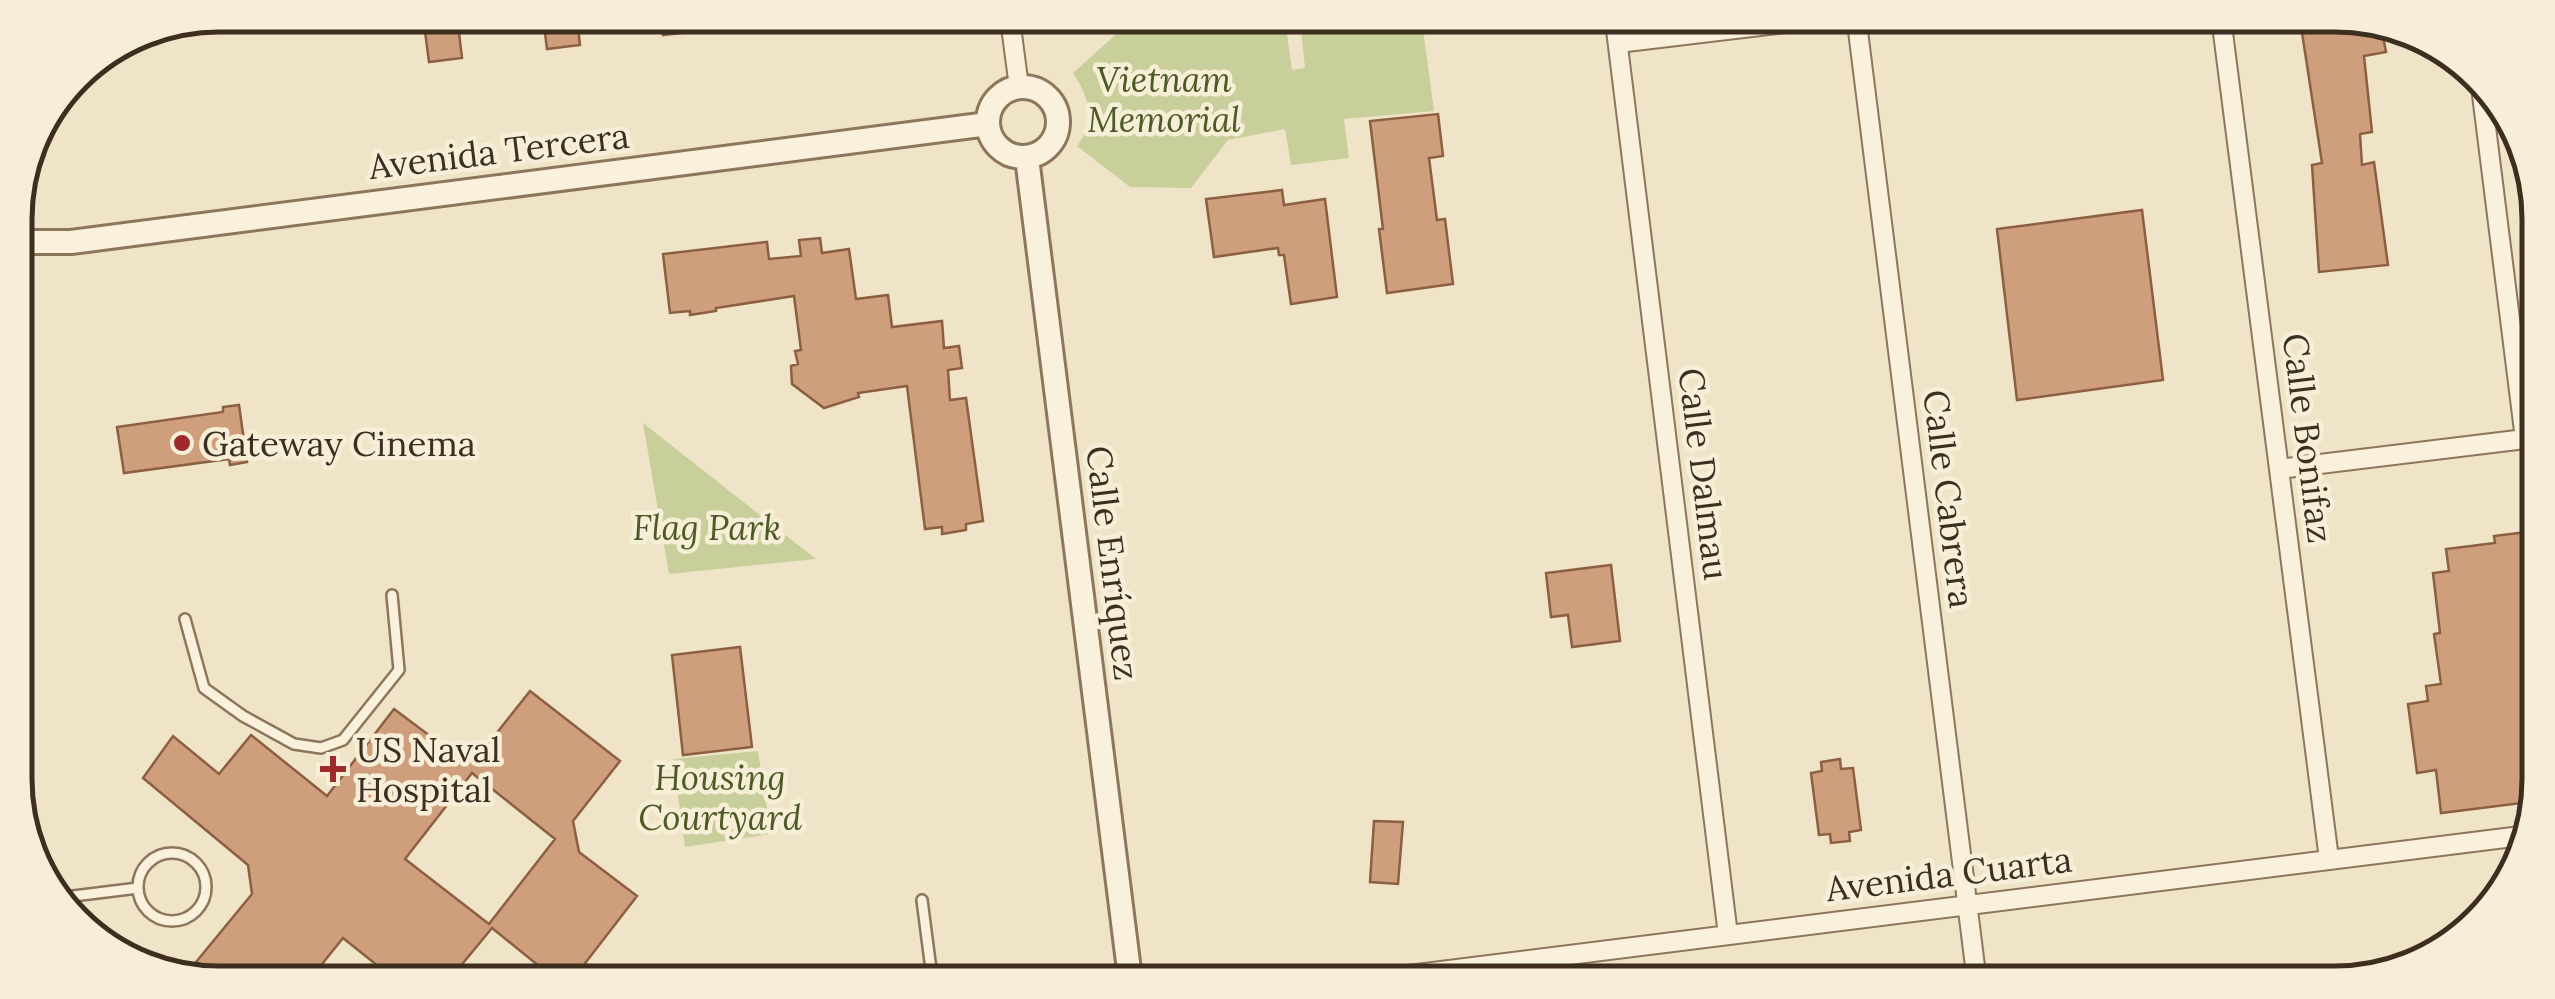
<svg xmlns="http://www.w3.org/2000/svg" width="2555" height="999" viewBox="0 0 2555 999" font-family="Lora,serif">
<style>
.green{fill:#c9cf9b}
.building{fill:#cf9f7d;stroke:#8d5f41;stroke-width:2.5;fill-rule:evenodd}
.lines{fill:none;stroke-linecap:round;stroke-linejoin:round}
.service-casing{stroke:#8d765c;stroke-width:14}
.minor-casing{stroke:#8d765c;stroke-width:22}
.tertiary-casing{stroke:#8d765c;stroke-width:28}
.service{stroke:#faf1dc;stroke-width:9}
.minor{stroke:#faf1dc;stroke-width:18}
.tertiary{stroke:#faf1dc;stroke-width:22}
.poi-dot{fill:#9e2a2b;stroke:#f7eed8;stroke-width:4}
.labels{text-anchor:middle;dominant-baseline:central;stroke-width:9;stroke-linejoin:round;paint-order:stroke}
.park-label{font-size:35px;font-style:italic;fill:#4d5a26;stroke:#f7eed8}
.street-label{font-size:35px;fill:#3d2e20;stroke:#f7eed8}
.poi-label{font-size:35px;fill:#3d2e20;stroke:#f7eed8;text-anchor:start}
.rim{fill:none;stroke:#3d2e20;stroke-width:5}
</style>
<rect width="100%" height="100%" fill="#f0e4c8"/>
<path class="green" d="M 1132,20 L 1285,20 L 1292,70 L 1305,68 L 1300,20 L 1422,21 L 1434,111 L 1344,119 L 1349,158 L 1291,165 L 1285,129 L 1228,140 L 1191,188 L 1130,187 L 1077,146 C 1097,122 1089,97 1073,73 Z
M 643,423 L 816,559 L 669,574 Z
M 758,751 L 771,834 L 685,847 L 673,759 Z"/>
<path class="building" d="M 423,16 L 457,16 L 462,58 L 429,62 Z
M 543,17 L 577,17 L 580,45 L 547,49 Z
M 661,17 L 725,18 L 725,28 L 663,35 Z
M 2301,26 L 2381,26 L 2386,52 L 2364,56 L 2372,132 L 2360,134 L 2362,165 L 2374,162 L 2388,265 L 2319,272 L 2312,165 L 2322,163 Z
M 1438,114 L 1443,156 L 1429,158 L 1437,220 L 1445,219 L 1453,284 L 1387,293 L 1379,229 L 1383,229 L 1370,121 Z
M 1282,190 L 1284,205 L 1325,199 L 1337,297 L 1291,304 L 1284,255 L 1279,255 L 1278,248 L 1214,257 L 1206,199 Z
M 2142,210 L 2163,380 L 2017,400 L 1997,229 Z
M 820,238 L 822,253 L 849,249 L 856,299 L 888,295 L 892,327 L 942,321 L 944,348 L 959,346 L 962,368 L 948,370 L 950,400 L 966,398 L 983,521 L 966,524 L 966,530 L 942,534 L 942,527 L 925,529 L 907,386 L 858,393 L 859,397 L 824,408 L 792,384 L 791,366 L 798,364 L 795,351 L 801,350 L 794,296 L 716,308 L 716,311 L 690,315 L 690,311 L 670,313 L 663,254 L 767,242 L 769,259 L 801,256 L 799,240 Z
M 239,405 L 247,462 L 230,465 L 229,459 L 124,473 L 117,427 L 223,412 L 223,407 Z
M 2527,532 L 2533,575 L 2530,802 L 2441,813 L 2436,770 L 2417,773 L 2408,704 L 2428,701 L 2426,686 L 2441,684 L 2434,634 L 2440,633 L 2433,573 L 2449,571 L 2446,549 L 2495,543 L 2494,536 Z
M 1611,565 L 1620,641 L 1572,647 L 1568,615 L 1551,617 L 1546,573 Z
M 740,647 L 752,747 L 683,755 L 672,655 Z
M 530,691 L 620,761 L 573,821 L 579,852 L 637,896 L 576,975 L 550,975 L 492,928 L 454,974 L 388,974 L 343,938 L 314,974 L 187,973 L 252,894 L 248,865 L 143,778 L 173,736 L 219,774 L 251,735 L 327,796 L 394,709 L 454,754 L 484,749 ZM 472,773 L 555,839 L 489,924 L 405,859 Z
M 1840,759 L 1841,769 L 1853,768 L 1861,830 L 1849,832 L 1850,841 L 1831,843 L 1830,834 L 1819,835 L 1811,773 L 1822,771 L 1821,762 Z
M 1374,821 L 1403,822 L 1398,884 L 1370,882 Z"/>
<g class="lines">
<defs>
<path id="service" d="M 185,619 L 204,688 L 243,716 L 294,744 L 321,748 L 343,740 L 399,670 L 392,595
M138 887a34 34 0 1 1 68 0a34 34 0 1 1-68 0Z
M 57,898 L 138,888
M 922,900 L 932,977"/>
<path id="minor" d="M 1010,19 L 1019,87
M 1615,22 L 1728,935
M 1857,23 L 1977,982
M 2222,25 L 2329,859
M 1618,43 L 1786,23
M 2279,469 L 2525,439 L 2480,79
M 1377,979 L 2529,835"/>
<path id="tertiary" d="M988 122a35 35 0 1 1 70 0a35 35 0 1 1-70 0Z
M 1027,158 L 1130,978
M 18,242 L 71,242 L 988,124"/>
</defs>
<use href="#service" class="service-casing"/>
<use href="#minor" class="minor-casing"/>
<use href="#tertiary" class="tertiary-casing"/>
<use href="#service" class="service"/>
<use href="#minor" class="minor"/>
<use href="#tertiary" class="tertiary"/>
</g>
<g class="poi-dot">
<circle cx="182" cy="443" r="10"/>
<path d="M328 754h10v10h10v10h-10v10h-10v-10h-10v-10h10z"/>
</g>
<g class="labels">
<g class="park-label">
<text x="1164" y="79">Vietnam<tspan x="1164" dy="40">Memorial</tspan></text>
<text x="707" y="527">Flag Park</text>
<text x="720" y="777">Housing<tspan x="720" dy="40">Courtyard</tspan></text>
</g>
<g class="street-label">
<text transform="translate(499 151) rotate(-7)">Avenida Tercera</text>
<text transform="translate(2308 438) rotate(83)">Calle Bonifaz</text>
<text transform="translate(1704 474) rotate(83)">Calle Dalmau</text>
<text transform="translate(1949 499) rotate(83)">Calle Cabrera</text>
<text transform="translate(1113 563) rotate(83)">Calle Enríquez</text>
<text transform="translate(1949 874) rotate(-7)">Avenida Cuarta</text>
</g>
<g class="poi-label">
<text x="202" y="443">Gateway Cinema</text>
<text x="356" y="749">US Naval<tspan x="356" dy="40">Hospital</tspan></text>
</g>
</g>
<path d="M0 0H2555V999H0ZM219 32H2335A187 187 0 0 1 2522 219V779A187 187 0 0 1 2335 966H219A187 187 0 0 1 32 779V219A187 187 0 0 1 219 32Z" fill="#f7eed8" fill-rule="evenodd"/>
<path class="rim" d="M219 32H2335A187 187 0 0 1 2522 219V779A187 187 0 0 1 2335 966H219A187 187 0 0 1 32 779V219A187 187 0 0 1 219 32Z"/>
</svg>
